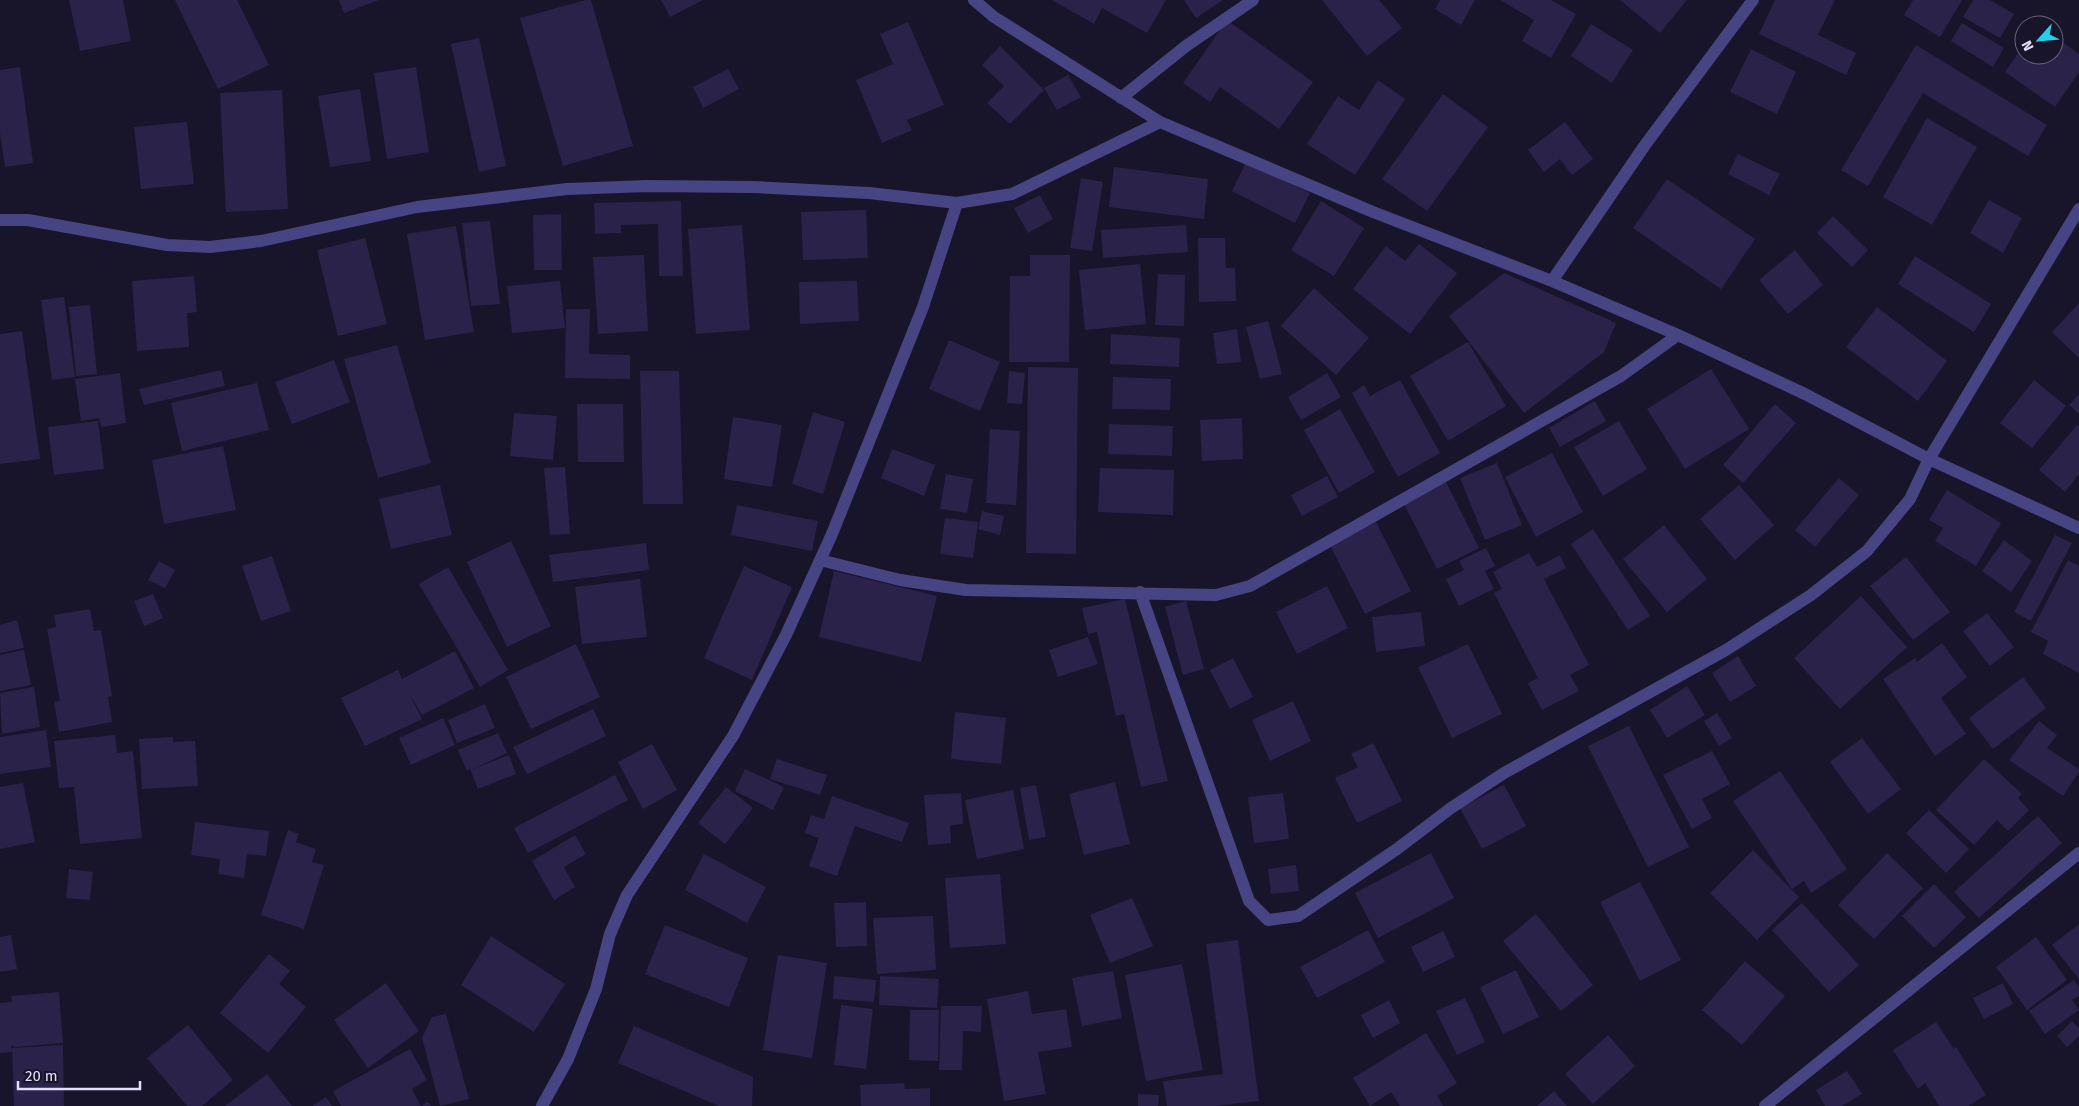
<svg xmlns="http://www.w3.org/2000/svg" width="2079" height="1106" viewBox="0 0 2079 1106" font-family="'Fira Sans',sans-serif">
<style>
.building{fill:#2b2249}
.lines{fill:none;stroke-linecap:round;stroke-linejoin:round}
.minor{stroke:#474484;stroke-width:12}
</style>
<rect width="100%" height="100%" fill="#18142a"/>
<path class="building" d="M 69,0 L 123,0 L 131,41 L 80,51 Z
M 175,0 L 237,0 L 269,65 L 218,89 Z
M 339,0 L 379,0 L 344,13 Z
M 586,0 L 591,0 L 633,146 L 563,166 L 520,18 Z
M 661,0 L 703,0 L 670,17 Z
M 1052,0 L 1166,0 L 1147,33 L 1102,8 L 1094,24 Z
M 1184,0 L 1223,0 L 1196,18 Z
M 1322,0 L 1379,0 L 1402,28 L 1367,56 Z
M 1440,0 L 1475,0 L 1461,25 L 1435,9 Z
M 1500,0 L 1551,0 L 1576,14 L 1551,58 L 1522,41 L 1534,20 Z
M 1620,0 L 1687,0 L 1660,33 Z
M 1775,0 L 1835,0 L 1818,35 L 1856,53 L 1846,75 L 1759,34 Z
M 1913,0 L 1962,0 L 1940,37 L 1904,15 Z
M 1973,0 L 1990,0 L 2014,14 L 2000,38 L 1963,17 Z
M 1227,20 L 1313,82 L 1279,129 L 1220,87 L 1210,102 L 1183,83 Z
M 908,22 L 944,105 L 907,120 L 912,130 L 882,143 L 856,80 L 893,64 L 880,34 Z
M 1962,23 L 2004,48 L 1993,67 L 1951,41 Z
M 1591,24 L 1633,50 L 1612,83 L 1571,56 Z
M 2054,36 L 2079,54 L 2079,72 L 2055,107 L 2005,72 L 2024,45 L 2024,55 L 2054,55 Z
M 479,38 L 506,166 L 479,172 L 451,44 Z
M 1916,45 L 2047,125 L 2028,156 L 1923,93 L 1868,186 L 1841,170 Z
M 1000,46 L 1044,90 L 1010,124 L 987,103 L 1004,86 L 982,65 Z
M 1751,49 L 1796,72 L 1777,114 L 1730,92 Z
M 20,67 L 33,163 L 5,167 L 0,133 L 0,70 Z
M 416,67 L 429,152 L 387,159 L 374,73 Z
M 728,69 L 739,89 L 703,108 L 693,87 Z
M 1068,75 L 1081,97 L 1057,110 L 1044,88 Z
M 1378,80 L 1405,99 L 1355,175 L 1307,144 L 1338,96 L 1359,110 Z
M 360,89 L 371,161 L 330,167 L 318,96 Z
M 282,90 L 288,209 L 226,212 L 220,93 Z
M 1443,94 L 1488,127 L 1427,211 L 1382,179 Z
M 1927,118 L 1977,147 L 1932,225 L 1883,197 Z
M 187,122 L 194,184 L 141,189 L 134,127 Z
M 1565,122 L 1593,159 L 1572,175 L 1560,159 L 1544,172 L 1528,150 Z
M 1738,154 L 1780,174 L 1769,195 L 1728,174 Z
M 1246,162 L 1310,193 L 1295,223 L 1232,191 Z
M 1114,167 L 1208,179 L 1204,219 L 1109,207 Z
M 1081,178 L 1103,182 L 1092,251 L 1070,248 Z
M 1667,179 L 1755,239 L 1721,289 L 1633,228 Z
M 1040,195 L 1053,219 L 1028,233 L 1014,208 Z
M 1989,200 L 2022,218 L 2003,253 L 1970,233 Z
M 681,201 L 683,276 L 659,276 L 658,224 L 621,225 L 621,233 L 595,234 L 594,203 Z
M 1321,201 L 1364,228 L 1334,276 L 1291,250 Z
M 866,210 L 868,258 L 803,260 L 801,212 Z
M 561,214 L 562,270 L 534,270 L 533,215 Z
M 1833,216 L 1868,250 L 1852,267 L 1817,233 Z
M 490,221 L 500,304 L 471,306 L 462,223 Z
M 742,225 L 750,330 L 696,334 L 688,229 Z
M 1186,225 L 1188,252 L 1103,258 L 1101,230 Z
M 456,226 L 474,332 L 425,340 L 407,234 Z
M 365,238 L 387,324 L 338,336 L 317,250 Z
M 1198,238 L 1225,238 L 1226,268 L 1235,268 L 1236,301 L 1199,302 Z
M 1419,244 L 1457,273 L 1410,334 L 1353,289 L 1386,246 L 1405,261 Z
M 1795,250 L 1823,285 L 1788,314 L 1759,280 Z
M 644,255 L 648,331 L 598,334 L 593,257 Z
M 1030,255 L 1070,255 L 1069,362 L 1009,362 L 1010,276 L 1030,276 Z
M 1915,256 L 1991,304 L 1974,332 L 1898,284 Z
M 1140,264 L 1146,324 L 1085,330 L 1079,270 Z
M 1504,273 L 1616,323 L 1604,352 L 1524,413 L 1449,316 Z
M 1158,274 L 1185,275 L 1184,326 L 1155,325 Z
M 194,276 L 197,312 L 187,313 L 189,347 L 137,351 L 132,281 Z
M 560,281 L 565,328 L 512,333 L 507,286 Z
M 857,281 L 859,321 L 800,324 L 799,282 Z
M 1314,288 L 1369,338 L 1336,375 L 1281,326 Z
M 64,297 L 75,377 L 52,380 L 41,300 Z
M 2079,303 L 2079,358 L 2052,332 Z
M 90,305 L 97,374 L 76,376 L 69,307 Z
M 1877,307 L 1947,361 L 1918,401 L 1846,347 Z
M 566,309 L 590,309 L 589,354 L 630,355 L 630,379 L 565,378 Z
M 1268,321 L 1282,374 L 1260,379 L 1246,327 Z
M 1237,329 L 1241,362 L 1217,364 L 1213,333 Z
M 22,331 L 40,459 L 0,464 L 0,334 Z
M 1111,334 L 1180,338 L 1179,367 L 1110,364 Z
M 949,340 L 1000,362 L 980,411 L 929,389 Z
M 1468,342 L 1506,406 L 1448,441 L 1410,376 Z
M 397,345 L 431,463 L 378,478 L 344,359 Z
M 334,360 L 350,402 L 292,424 L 275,382 Z
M 1028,367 L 1078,368 L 1076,554 L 1026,553 Z
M 1711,369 L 1749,429 L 1685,469 L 1647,409 Z
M 221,370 L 225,386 L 144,405 L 139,389 Z
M 640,371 L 679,371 L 683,504 L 643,504 Z
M 1009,371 L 1025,373 L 1022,404 L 1007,403 Z
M 120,373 L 126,423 L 101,427 L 99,418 L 81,421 L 75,379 Z
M 1327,373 L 1341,397 L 1301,420 L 1288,397 Z
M 1113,377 L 1171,379 L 1170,410 L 1112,409 Z
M 1400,380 L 1440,453 L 1398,477 L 1352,393 L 1364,385 L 1370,396 Z
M 2034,380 L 2066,406 L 2032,448 L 2000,423 Z
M 257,383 L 269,430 L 182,451 L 171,403 Z
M 2079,394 L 2079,414 L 2069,405 Z
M 1595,401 L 1606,421 L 1560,447 L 1549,428 Z
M 577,404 L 623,404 L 624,462 L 578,462 Z
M 1775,404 L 1796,423 L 1743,483 L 1723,465 Z
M 1340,409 L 1375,472 L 1339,493 L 1304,430 Z
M 813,412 L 845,422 L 823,494 L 792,484 Z
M 514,413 L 557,416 L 553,460 L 510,456 Z
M 733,417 L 782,425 L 772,487 L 724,479 Z
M 1242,418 L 1243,459 L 1202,461 L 1200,420 Z
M 98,421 L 104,469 L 54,475 L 48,427 Z
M 1619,421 L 1647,469 L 1603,496 L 1574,447 Z
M 1109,424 L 1173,426 L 1172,456 L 1108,454 Z
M 2077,425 L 2079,427 L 2079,474 L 2065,492 L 2039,470 Z
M 990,429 L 1020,431 L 1016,505 L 986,503 Z
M 223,446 L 236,510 L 164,524 L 152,460 Z
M 892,449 L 935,465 L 924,496 L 881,478 Z
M 1552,453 L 1583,512 L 1536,537 L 1505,477 Z
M 1497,463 L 1522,525 L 1485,540 L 1460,478 Z
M 565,467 L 570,534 L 550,535 L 544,468 Z
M 1100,468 L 1174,470 L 1173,515 L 1098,512 Z
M 946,474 L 973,479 L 967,513 L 940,509 Z
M 1327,476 L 1338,497 L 1302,516 L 1291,495 Z
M 1839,478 L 1859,495 L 1815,547 L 1795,530 Z
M 1446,482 L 1479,548 L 1437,569 L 1404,504 Z
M 440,485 L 452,535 L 391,549 L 379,499 Z
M 1739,485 L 1774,525 L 1735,560 L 1700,519 Z
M 1947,490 L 2001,523 L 1976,566 L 1935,541 L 1943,528 L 1929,520 Z
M 737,505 L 818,521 L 812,551 L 731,535 Z
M 982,511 L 1004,516 L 1000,535 L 978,529 Z
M 945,518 L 978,522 L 973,558 L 940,554 Z
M 1376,522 L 1411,591 L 1365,614 L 1330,545 Z
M 1664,525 L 1707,579 L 1667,612 L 1623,559 Z
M 1593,529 L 1650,616 L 1628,630 L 1571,544 Z
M 2055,535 L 2072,543 L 2031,621 L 2014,612 Z
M 2004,540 L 2032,561 L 2011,592 L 1982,571 Z
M 511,541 L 551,626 L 507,647 L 467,562 Z
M 646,543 L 649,570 L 553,582 L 549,555 Z
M 1486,548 L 1495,566 L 1485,571 L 1494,589 L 1459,606 L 1446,579 L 1464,570 L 1459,561 Z
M 1529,553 L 1537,567 L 1560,555 L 1566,568 L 1544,579 L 1589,665 L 1570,675 L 1579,691 L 1542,710 L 1528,683 L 1538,678 L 1494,593 L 1502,589 L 1493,572 Z
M 272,556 L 291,611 L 261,621 L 242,566 Z
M 1906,557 L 1950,612 L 1913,640 L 1870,586 Z
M 2068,560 L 2079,566 L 2079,673 L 2043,654 L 2048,641 L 2031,632 Z
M 159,561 L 175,570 L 165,588 L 148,580 Z
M 744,566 L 792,587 L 752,680 L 704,658 Z
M 448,567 L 508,670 L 480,687 L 419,584 Z
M 834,571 L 937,596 L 921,662 L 819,637 Z
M 640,579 L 647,637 L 582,644 L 575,587 Z
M 1327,586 L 1348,628 L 1297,654 L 1276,612 Z
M 153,594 L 163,618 L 144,626 L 134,601 Z
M 1861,596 L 1907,647 L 1840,709 L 1794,658 Z
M 1125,599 L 1168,781 L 1141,787 L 1124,714 L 1116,716 L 1097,632 L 1088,634 L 1082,608 Z
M 1186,601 L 1204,669 L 1183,675 L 1165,607 Z
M 90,609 L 94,631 L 101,630 L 112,696 L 108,697 L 112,722 L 59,732 L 54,702 L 60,701 L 47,629 L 56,627 L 54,615 Z
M 1421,612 L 1425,646 L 1376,652 L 1372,617 Z
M 1987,613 L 2014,647 L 1990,666 L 1963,631 Z
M 17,620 L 24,648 L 0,653 L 0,625 Z
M 1088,637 L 1098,664 L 1058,677 L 1049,650 Z
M 1942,643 L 1967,677 L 1941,698 L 1966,734 L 1935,756 L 1883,679 L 1915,658 L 1917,662 Z
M 576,644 L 600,697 L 531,729 L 506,677 Z
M 1468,644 L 1502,714 L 1452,738 L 1418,667 Z
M 24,650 L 31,685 L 0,691 L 0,655 Z
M 455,651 L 474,688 L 422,715 L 409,693 L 422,719 L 365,746 L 341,698 L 398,670 L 402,679 Z
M 1738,656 L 1756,686 L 1730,702 L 1712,673 Z
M 1233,658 L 1253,697 L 1230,709 L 1210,670 Z
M 2023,677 L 2046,708 L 1993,749 L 1969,718 Z
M 1687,686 L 1705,715 L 1667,738 L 1650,710 Z
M 34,687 L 40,727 L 2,734 L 0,693 Z
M 1293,701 L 1311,741 L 1270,761 L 1252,720 Z
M 485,704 L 495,728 L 457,743 L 448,720 Z
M 593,709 L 606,736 L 527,774 L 513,747 Z
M 955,712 L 1006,718 L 1001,764 L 951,759 Z
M 1717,713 L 1732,738 L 1719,746 L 1704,721 Z
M 443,718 L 455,745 L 411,765 L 399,738 Z
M 2039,721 L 2057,735 L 2047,748 L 2079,769 L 2079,772 L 2063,796 L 2009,760 Z
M 1629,726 L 1689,847 L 1648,867 L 1588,746 Z
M 46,730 L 51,767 L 0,774 L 0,737 Z
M 498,733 L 507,753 L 473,769 L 509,755 L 516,774 L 478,789 L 470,769 L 467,771 L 458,750 Z
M 115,735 L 117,753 L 133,751 L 142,838 L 80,844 L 74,787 L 59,788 L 54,741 Z
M 173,737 L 173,742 L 195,741 L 198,786 L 142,789 L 139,739 Z
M 1862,738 L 1901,789 L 1868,814 L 1830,762 Z
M 1373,743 L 1402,801 L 1357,823 L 1335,778 L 1358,767 L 1351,754 Z
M 652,744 L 677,790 L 643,809 L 618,762 Z
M 1712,751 L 1730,784 L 1702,799 L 1712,818 L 1692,829 L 1663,775 Z
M 777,759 L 827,775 L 820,795 L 770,779 Z
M 1984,759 L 2022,794 L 2018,798 L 2029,810 L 2008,831 L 1997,820 L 1974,845 L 1936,810 Z
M 745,769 L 784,787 L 773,810 L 735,791 Z
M 1780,771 L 1847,869 L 1811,893 L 1804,881 L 1792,889 L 1733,801 Z
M 615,775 L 628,800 L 528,853 L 514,828 Z
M 1115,782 L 1130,844 L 1084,855 L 1069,794 Z
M 23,783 L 35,842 L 0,849 L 0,787 Z
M 1036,785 L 1046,837 L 1029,840 L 1020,788 Z
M 1504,785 L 1526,826 L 1482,849 L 1460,808 Z
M 726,787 L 753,808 L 725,844 L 698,823 Z
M 1013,790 L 1024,849 L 977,859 L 965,800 Z
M 961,793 L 963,824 L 950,825 L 951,843 L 928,845 L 924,795 Z
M 1283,793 L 1289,839 L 1254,843 L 1248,797 Z
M 832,796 L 909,823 L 902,842 L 855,826 L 837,876 L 809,866 L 819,838 L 805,833 L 811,815 L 824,819 Z
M 1929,810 L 1969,849 L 1946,873 L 1906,833 Z
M 2038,816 L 2062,843 L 1979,918 L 1954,892 Z
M 195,822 L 269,831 L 266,856 L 247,854 L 244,878 L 218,874 L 220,859 L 191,855 Z
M 288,830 L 299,834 L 296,842 L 316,849 L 312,862 L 324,865 L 304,929 L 261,915 Z
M 575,835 L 586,854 L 564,867 L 575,887 L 554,900 L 532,861 Z
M 1753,850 L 1799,897 L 1757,940 L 1710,893 Z
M 1431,853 L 1454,898 L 1378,938 L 1355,893 Z
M 1887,853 L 1923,888 L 1874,939 L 1838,905 Z
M 704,854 L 766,887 L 747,923 L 685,890 Z
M 1296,865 L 1299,891 L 1271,894 L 1268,869 Z
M 69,869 L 93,872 L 90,900 L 66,898 Z
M 1000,874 L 1006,944 L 950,948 L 945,878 Z
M 1640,882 L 1681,960 L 1640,981 L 1600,902 Z
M 1934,884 L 1966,917 L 1934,948 L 1902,916 Z
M 1132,898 L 1153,946 L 1110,963 L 1090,915 Z
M 866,902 L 867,946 L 836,947 L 834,903 Z
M 1802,903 L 1859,965 L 1829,992 L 1772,930 Z
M 1536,914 L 1593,985 L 1561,1011 L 1503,941 Z
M 933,916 L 936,970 L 877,974 L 873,918 Z
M 2079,924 L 2079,979 L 2052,945 Z
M 665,925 L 748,958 L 729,1007 L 645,974 Z
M 1368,930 L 1385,962 L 1317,998 L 1300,967 Z
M 1443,931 L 1455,957 L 1423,972 L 1411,947 Z
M 11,935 L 17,969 L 0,972 L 0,937 Z
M 491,936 L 565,984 L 534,1032 L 461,985 Z
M 2036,937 L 2067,980 L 2027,1010 L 1996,967 Z
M 1238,940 L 1259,1101 L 1215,1106 L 1167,1106 L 1163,1081 L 1223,1074 L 1206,944 Z
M 269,954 L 290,971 L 279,984 L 306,1007 L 268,1053 L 220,1013 Z
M 778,955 L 827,963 L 812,1058 L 763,1050 Z
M 1745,961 L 1785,996 L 1742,1045 L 1702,1010 Z
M 1182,964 L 1203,1070 L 1146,1081 L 1125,975 Z
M 1516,970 L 1539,1017 L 1503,1034 L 1480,987 Z
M 1113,971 L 1122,1018 L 1082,1026 L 1072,978 Z
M 834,976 L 876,980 L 874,1002 L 833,999 Z
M 880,976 L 939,979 L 937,1008 L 879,1005 Z
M 2074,980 L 2079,987 L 2079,996 L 2072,1000 L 2079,1010 L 2045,1034 L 2029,1011 Z
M 386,983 L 419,1031 L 368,1068 L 334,1020 Z
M 2003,983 L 2013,1004 L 1984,1019 L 1973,998 Z
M 1028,991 L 1032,1014 L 1066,1009 L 1072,1047 L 1038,1052 L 1046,1094 L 1004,1101 L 987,999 Z
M 59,992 L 63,1043 L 15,1047 L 11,1045 L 12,1052 L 0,1053 L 0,1003 L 12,1002 L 11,996 Z
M 1465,998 L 1485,1042 L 1457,1055 L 1436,1011 Z
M 1389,1000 L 1400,1023 L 1373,1038 L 1361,1015 Z
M 841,1005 L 873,1009 L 866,1069 L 834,1065 Z
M 941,1006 L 982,1006 L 981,1032 L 963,1031 L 962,1070 L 939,1070 Z
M 910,1010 L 939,1010 L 938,1061 L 909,1060 Z
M 446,1014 L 469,1099 L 440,1106 L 422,1038 L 432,1017 Z
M 2072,1021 L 2079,1028 L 2079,1036 L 2067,1047 L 2057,1036 Z
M 1936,1022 L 1954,1049 L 1956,1047 L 1986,1095 L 1968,1106 L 1939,1106 L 1925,1083 L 1918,1089 L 1893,1050 Z
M 188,1025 L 233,1080 L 202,1106 L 187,1106 L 147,1058 Z
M 634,1026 L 753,1077 L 752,1106 L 719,1106 L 618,1063 Z
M 1426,1033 L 1457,1083 L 1437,1096 L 1443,1106 L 1400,1106 L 1391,1092 L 1370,1106 L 1353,1078 Z
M 1608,1035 L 1635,1066 L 1593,1104 L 1565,1074 Z
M 63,1045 L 64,1106 L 14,1106 L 12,1048 Z
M 410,1049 L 427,1080 L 412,1089 L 421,1106 L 428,1102 L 431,1106 L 341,1106 L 333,1091 Z
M 1847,1071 L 1862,1094 L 1842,1106 L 1825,1106 L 1816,1090 Z
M 267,1074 L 292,1106 L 225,1106 Z
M 904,1083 L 905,1089 L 930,1088 L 930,1106 L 861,1106 L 860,1085 Z
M 1554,1091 L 1567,1106 L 1537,1106 Z
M 1138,1094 L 1159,1095 L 1158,1106 L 1138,1106 Z
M 326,1097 L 332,1106 L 312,1106 Z"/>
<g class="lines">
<path class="minor" d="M 974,0 L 994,17 L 1160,122 L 1373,212 L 1552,281 L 1678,335 L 1805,394 L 1929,459 L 2079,528
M 1121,98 L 1186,46 L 1253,0
M 0,220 L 28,220 L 167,245 L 210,247 L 261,241 L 417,207 L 567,189 L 647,186 L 753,187 L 869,193 L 957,203 L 1012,194 L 1160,122
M 1552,281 L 1645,145 L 1753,0
M 820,560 L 900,580 L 966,590 L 1216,595 L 1250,586 L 1621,376 L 1678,335
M 1140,592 L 1249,901 L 1268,920 L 1298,916 L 1397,849 L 1451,808 L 1504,773 L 1726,650 L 1811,595 L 1867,551 L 1910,499 L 1929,459 L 2079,209
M 542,1106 L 568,1059 L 596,989 L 610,934 L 627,895 L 733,736 L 786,635 L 832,534 L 923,307 L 957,203
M 1765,1106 L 2079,853"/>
</g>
<g transform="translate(2039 40) rotate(243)"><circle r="24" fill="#18142a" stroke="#6a667e"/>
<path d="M0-4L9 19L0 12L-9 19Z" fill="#1fd1e9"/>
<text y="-8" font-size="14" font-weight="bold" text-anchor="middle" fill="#e4e0fc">N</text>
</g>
<path d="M18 1081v8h122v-8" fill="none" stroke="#e4e0fc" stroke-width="2.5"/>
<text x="25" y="1081" font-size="15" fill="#e4e0fc" stroke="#18142a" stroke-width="4" paint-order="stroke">20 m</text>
</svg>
